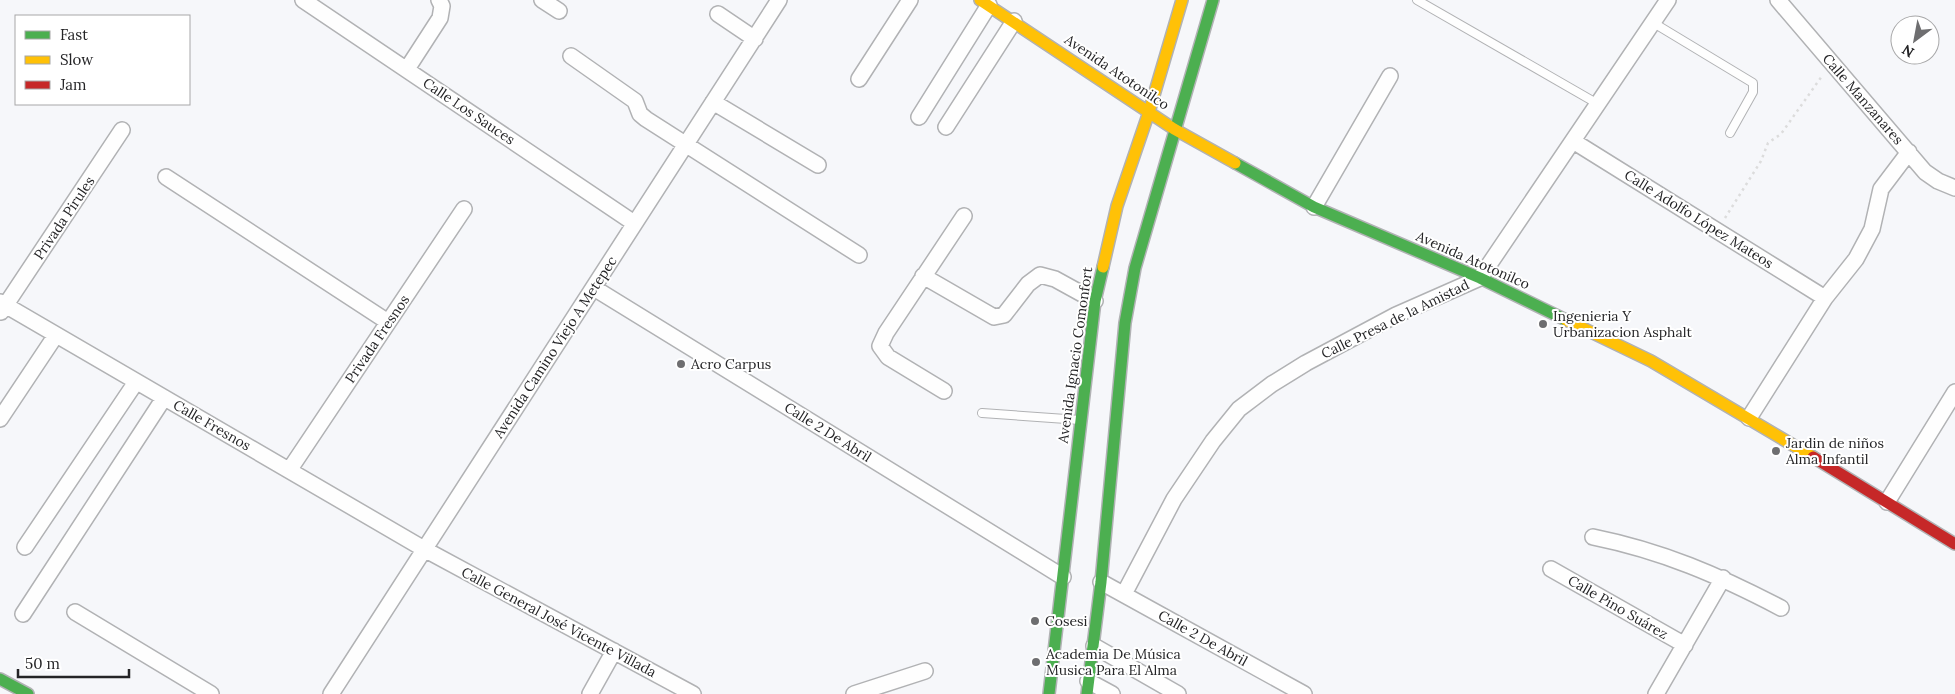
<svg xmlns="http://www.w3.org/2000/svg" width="1955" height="694" viewBox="0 0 1955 694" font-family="Lora,serif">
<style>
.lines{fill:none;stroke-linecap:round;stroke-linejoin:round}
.lane-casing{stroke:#b1b2b4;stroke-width:10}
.street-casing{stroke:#b1b2b4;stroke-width:18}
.fast-casing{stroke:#b1b2b4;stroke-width:14}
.slow-casing{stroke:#b1b2b4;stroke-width:14}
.jam-casing{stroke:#b1b2b4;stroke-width:14}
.path{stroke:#dcdcdc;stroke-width:2.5;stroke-dasharray:2.5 4;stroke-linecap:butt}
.lane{stroke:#fefefe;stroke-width:8}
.street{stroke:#fefefe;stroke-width:15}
.fast{stroke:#4caf50;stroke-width:11}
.slow{stroke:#ffc107;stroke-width:11}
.jam{stroke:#c62828;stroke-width:11}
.poi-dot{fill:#6e6e70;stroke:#fff;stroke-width:2}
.labels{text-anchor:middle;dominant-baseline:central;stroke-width:4;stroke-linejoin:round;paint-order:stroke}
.street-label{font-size:14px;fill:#242426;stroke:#fff}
.poi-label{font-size:14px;fill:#242426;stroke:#fff;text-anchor:start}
</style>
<rect width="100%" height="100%" fill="#f6f7fa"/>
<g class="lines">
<defs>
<path id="lane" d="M 1417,0 L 1598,104
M 1652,22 L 1753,83 L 1753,92 L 1730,133
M 982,413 L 1080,420"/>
<path id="street" d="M 303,0 L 634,223
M 542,0 L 559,11
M 1778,0 L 1925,172 L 1938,181 L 1955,188
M 718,14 L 755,39
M 571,56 L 635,101 L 640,114 L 646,119 L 859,255
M 407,69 L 440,18 L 442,6 L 439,0
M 859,79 L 910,0
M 713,102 L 818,165
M 919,117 L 989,5
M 946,127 L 1014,21
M 1573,141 L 1825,298
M 166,177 L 388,322
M 1314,207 L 1390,76
M 923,276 L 994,317 L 1004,315 L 1028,284 L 1040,275 L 1055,279 L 1095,301
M 594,288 L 1063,577
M 0,302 L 424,549 L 693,694
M 1,312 L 122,130
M 944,391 L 888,357 L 880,346 L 886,333 L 964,216
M 1749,418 L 1825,298 L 1856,259 L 1872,229 L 1881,189 L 1909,152
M 0,419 L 56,335
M 290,469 L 464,209
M 1887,502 L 1955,392
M 1593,537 C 1662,551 1718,575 1781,608
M 25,547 L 136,382
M 1551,569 L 1685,645
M 1101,582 L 1304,694
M 1124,594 L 1174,499 L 1213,441 L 1239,409 L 1272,384 L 1306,363 L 1396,315 L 1480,278 L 1668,0
M 75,612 L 211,694
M 23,614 L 164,398
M 1094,646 L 1178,694
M 1088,681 L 1112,694
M 331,694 L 779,0
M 590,694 L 614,651
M 854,694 L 925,671
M 1656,694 L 1723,578"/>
<path id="fast" d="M 1235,163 L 1314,207 L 1480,278 L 1566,320
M 0,679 L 28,694
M 1049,694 L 1095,301 L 1103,267
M 1087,694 L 1101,582 L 1125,323 L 1135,268 L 1213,0"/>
<path id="slow" d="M 980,0 L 1174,129 L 1235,163
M 1103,267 L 1117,206 L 1149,112 L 1182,0
M 1566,320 L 1651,361 L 1813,457"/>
<path id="jam" d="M 1813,457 L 1955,544"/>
</defs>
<use href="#lane" class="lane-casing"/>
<use href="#street" class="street-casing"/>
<use href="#fast" class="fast-casing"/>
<use href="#slow" class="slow-casing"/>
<use href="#jam" class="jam-casing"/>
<path class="path" d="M 1725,218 L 1761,161 L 1768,143 L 1781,134 L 1822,76"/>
<use href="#lane" class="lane"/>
<use href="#street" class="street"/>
<use href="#fast" class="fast"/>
<use href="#slow" class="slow"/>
<use href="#jam" class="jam"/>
</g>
<g class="poi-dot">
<circle cx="1543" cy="324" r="5"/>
<circle cx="681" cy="364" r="5"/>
<circle cx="1776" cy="451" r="5"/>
<circle cx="1035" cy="621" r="5"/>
<circle cx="1036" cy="662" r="5"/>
</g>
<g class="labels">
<g class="street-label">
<text transform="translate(1117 72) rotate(34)">Avenida Atotonilco</text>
<text transform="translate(1863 99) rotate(49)">Calle Manzanares</text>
<text transform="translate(469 111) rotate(34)">Calle Los Sauces</text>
<text transform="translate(64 218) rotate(-56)">Privada Pirules</text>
<text transform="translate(1699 219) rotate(32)">Calle Adolfo López Mateos</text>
<text transform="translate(1473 260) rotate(24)">Avenida Atotonilco</text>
<text transform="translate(1395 319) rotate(-26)">Calle Presa de la Amistad</text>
<text transform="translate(377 339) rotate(-56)">Privada Fresnos</text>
<text transform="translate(555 347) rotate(-57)">Avenida Camino Viejo A Metepec</text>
<text transform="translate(1075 355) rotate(-82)">Avenida Ignacio Comonfort</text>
<text transform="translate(212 425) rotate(30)">Calle Fresnos</text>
<text transform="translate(828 432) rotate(32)">Calle 2 De Abril</text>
<text transform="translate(1618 607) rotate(30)">Calle Pino Suárez</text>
<text transform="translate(559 622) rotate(28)">Calle General José Vicente Villada</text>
<text transform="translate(1203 638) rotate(29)">Calle 2 De Abril</text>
</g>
<g class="poi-label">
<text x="1553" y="316">Ingenieria Y<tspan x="1553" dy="16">Urbanizacion Asphalt</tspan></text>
<text x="691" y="364">Acro Carpus</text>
<text x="1786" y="443">Jardin de niños<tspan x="1786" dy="16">Alma Infantil</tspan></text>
<text x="1045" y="621">Cosesi</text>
<text x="1046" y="654">Academia De Música<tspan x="1046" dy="16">Musica Para El Alma</tspan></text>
</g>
</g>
<rect x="15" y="15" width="175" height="90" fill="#ffffff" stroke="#a7a7a8"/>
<rect x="25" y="31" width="25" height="8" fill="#4caf50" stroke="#a7a7a8"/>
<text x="60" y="40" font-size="15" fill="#242426">Fast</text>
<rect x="25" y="56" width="25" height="8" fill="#ffc107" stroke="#a7a7a8"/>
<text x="60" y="65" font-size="15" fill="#242426">Slow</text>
<rect x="25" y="81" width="25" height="8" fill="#c62828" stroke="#a7a7a8"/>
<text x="60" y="90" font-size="15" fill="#242426">Jam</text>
<g transform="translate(1915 40) rotate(212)"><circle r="24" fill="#ffffff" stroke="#a7a7a8"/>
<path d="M0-4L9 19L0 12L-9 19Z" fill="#6e6e70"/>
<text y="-8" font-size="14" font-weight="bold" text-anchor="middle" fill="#242426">N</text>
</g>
<path d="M18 669v8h111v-8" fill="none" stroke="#242426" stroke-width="2.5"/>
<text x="25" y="669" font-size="15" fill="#242426" stroke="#ffffff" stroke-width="4" paint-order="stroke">50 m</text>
</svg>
